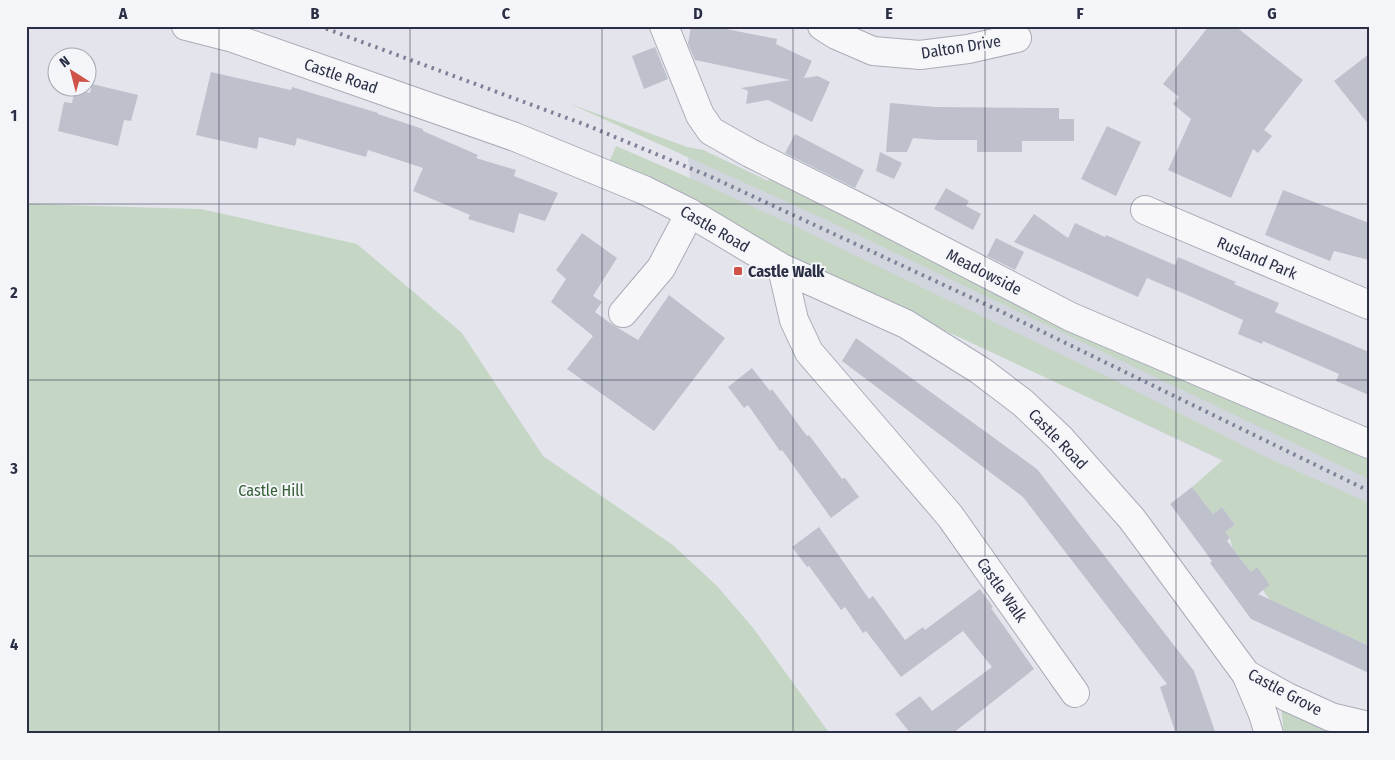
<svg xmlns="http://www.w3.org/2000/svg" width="1395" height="760" viewBox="0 0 1395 760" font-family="'Fira Sans Condensed',sans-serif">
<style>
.built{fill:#d2d4de}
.green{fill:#c5d6c5}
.building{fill:#bec0cc}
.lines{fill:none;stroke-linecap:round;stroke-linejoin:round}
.minor-casing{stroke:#a9abb7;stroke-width:30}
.minor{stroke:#f7f7fa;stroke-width:28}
.rail{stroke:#7d8196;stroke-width:4;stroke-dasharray:2.5 5;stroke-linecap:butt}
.grid{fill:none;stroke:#2b2f45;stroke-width:1;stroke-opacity:0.55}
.poi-dot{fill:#d05349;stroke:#f4f5f9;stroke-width:2}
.labels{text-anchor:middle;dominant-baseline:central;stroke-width:4;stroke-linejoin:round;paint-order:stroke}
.street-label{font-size:16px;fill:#2b2f45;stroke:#f4f5f9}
.poi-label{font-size:16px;font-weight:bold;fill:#2b2f45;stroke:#f4f5f9;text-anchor:start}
.park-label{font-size:16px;fill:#386139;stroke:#f4f5f9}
.neatline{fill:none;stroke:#2b2f45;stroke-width:2}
.grid-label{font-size:16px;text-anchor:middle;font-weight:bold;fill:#2b2f45}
</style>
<rect width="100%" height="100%" fill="#e4e5ec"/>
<path class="built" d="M 687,147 L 703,150 L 768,181 L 774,173 L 1369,455 L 1369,541 L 1223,461 L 879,299 L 692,201 Z"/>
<path class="green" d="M 568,103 L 687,147 L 703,150 L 768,181 L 774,173 L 1369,455 L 1369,479 L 816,215 Z
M 616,146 L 706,185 L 792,225 L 1102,374 L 1270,459 L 1369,503 L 1369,646 L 1270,600 L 1263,590 L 1270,585 L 1257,568 L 1251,572 L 1232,547 L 1230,538 L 1225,532 L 1235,525 L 1222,507 L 1213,514 L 1192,487 L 1223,460 L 791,259 L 609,162 Z
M 26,204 L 201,209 L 357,244 L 462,333 L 543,456 L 673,545 L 718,587 L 754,629 L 830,734 L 26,734 Z
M 1281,706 L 1336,734 L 1284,734 Z"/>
<path class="building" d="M 691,26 L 711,26 L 777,39 L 776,44 L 812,61 L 804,78 L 818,76 L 830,82 L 812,122 L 768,100 L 746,104 L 748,91 L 741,88 L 790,80 L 695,60 L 688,44 Z
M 1209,26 L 1235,26 L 1303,80 L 1264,130 L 1272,136 L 1258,153 L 1253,149 L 1231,198 L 1168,170 L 1191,119 L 1173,104 L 1179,97 L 1163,84 Z
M 655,47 L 668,79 L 644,89 L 632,56 Z
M 1369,54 L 1369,125 L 1334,81 Z
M 211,72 L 291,90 L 292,87 L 378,113 L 378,114 L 423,129 L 423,131 L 478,155 L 476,158 L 516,170 L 514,176 L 558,193 L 545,221 L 519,213 L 514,233 L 468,219 L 470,215 L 413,191 L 423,168 L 368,150 L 366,157 L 297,138 L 295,146 L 259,137 L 257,149 L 196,135 Z
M 92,84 L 138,95 L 131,121 L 124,120 L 118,146 L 58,131 L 64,102 L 72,103 L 75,89 L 90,93 Z
M 890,103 L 936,107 L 1059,108 L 1059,119 L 1074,119 L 1074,141 L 1022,141 L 1022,152 L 977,152 L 977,140 L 936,140 L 913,138 L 907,152 L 886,152 Z
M 1107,126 L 1141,142 L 1116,196 L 1081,179 Z
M 795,134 L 864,170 L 855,188 L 785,153 Z
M 880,152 L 902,163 L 894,179 L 876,171 Z
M 946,188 L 969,201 L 966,206 L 981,214 L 973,230 L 934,209 Z
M 1283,190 L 1369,223 L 1369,260 L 1334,251 L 1330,261 L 1265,235 Z
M 1034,214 L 1068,238 L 1075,223 L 1105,237 L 1106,235 L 1175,265 L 1178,257 L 1236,282 L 1234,284 L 1279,303 L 1275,312 L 1369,352 L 1369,395 L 1336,381 L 1339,374 L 1263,341 L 1262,344 L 1238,334 L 1243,320 L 1194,298 L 1147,278 L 1138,297 L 1014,242 Z
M 582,233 L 617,258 L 593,296 L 602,302 L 595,312 L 613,325 L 638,340 L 669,295 L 725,338 L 654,431 L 567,369 L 593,336 L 551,302 L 566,279 L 556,270 Z
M 996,238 L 1024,252 L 1015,270 L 987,256 Z
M 856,338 L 1037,469 L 1194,671 L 1216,734 L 1176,734 L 1160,687 L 1167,684 L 1023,497 L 842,361 Z
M 752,368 L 770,391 L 772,389 L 807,436 L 809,435 L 842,479 L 845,478 L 859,497 L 831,518 L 782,450 L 780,451 L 748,405 L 744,408 L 728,387 Z
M 1192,487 L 1213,514 L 1222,507 L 1235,525 L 1225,532 L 1230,538 L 1227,541 L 1251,572 L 1257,567 L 1270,585 L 1258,594 L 1369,646 L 1369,673 L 1251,619 L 1210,563 L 1212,561 L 1170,504 Z
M 819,527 L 869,599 L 873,596 L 905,640 L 923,627 L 925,630 L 980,589 L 993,607 L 991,608 L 1034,669 L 952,734 L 911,734 L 895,714 L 920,696 L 932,711 L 992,667 L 963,631 L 901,677 L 866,631 L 863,633 L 845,607 L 841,610 L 809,566 L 807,567 L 792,547 Z"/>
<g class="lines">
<defs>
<path id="minor" d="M 186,26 L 233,38 L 515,137 L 644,190 L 690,213 L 782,268 L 906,324 L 981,371 L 1023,403 L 1061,439 L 1132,519 L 1246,674 L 1287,697 L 1331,717 L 1369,726
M 664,26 L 700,115 L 711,131 L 750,153 L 866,211 L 1071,317 L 1369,444
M 822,26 L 836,35 L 873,51 L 920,55 L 968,49 L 1017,38
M 1145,210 L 1369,305
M 782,268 L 794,320 L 809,352 L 950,516 L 1075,693
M 623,313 L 661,268 L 690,213
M 1246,674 L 1263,714 L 1269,734"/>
</defs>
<use href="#minor" class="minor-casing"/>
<use href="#minor" class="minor"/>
<path class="rail" d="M 319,26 L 586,125 L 709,176 L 1000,311 L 1369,491"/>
</g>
<path class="grid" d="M 219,26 L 219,734M 410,26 L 410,734M 602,26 L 602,734M 793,26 L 793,734M 985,26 L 985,734M 1176,26 L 1176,734M 26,204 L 1369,204M 26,380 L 1369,380M 26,556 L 1369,556"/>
<rect class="poi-dot" x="733" y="266" width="10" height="10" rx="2.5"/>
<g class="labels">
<g class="street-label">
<text transform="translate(961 47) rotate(-9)">Dalton Drive</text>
<text transform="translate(341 76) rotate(19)">Castle Road</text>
<text transform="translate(715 229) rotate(30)">Castle Road</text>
<text transform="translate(1257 258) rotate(23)">Rusland Park</text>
<text transform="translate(984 272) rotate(27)">Meadowside</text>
<text transform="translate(1058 439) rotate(46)">Castle Road</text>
<text transform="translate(1002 590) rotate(55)">Castle Walk</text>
<text transform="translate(1285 692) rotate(28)">Castle Grove</text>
</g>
<g class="poi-label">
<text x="748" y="271">Castle Walk</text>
</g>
<g class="park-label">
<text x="271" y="490">Castle Hill</text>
</g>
</g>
<rect width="1395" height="760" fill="none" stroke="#f4f5f9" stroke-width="55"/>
<g transform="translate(72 72) rotate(324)"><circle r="24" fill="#f4f5f9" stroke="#a4a6b1"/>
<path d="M0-4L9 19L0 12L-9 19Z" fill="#d05349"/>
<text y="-8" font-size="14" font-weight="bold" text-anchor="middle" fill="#2b2f45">N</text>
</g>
<rect x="28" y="28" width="1340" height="704" class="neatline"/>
<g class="grid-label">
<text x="123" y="19">A</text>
<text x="315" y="19">B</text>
<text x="506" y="19">C</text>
<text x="698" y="19">D</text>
<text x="889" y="19">E</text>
<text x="1080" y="19">F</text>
<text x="1272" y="19">G</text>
<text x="14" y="121">1</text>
<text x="14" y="298">2</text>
<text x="14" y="474">3</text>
<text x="14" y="650">4</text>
</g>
</svg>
